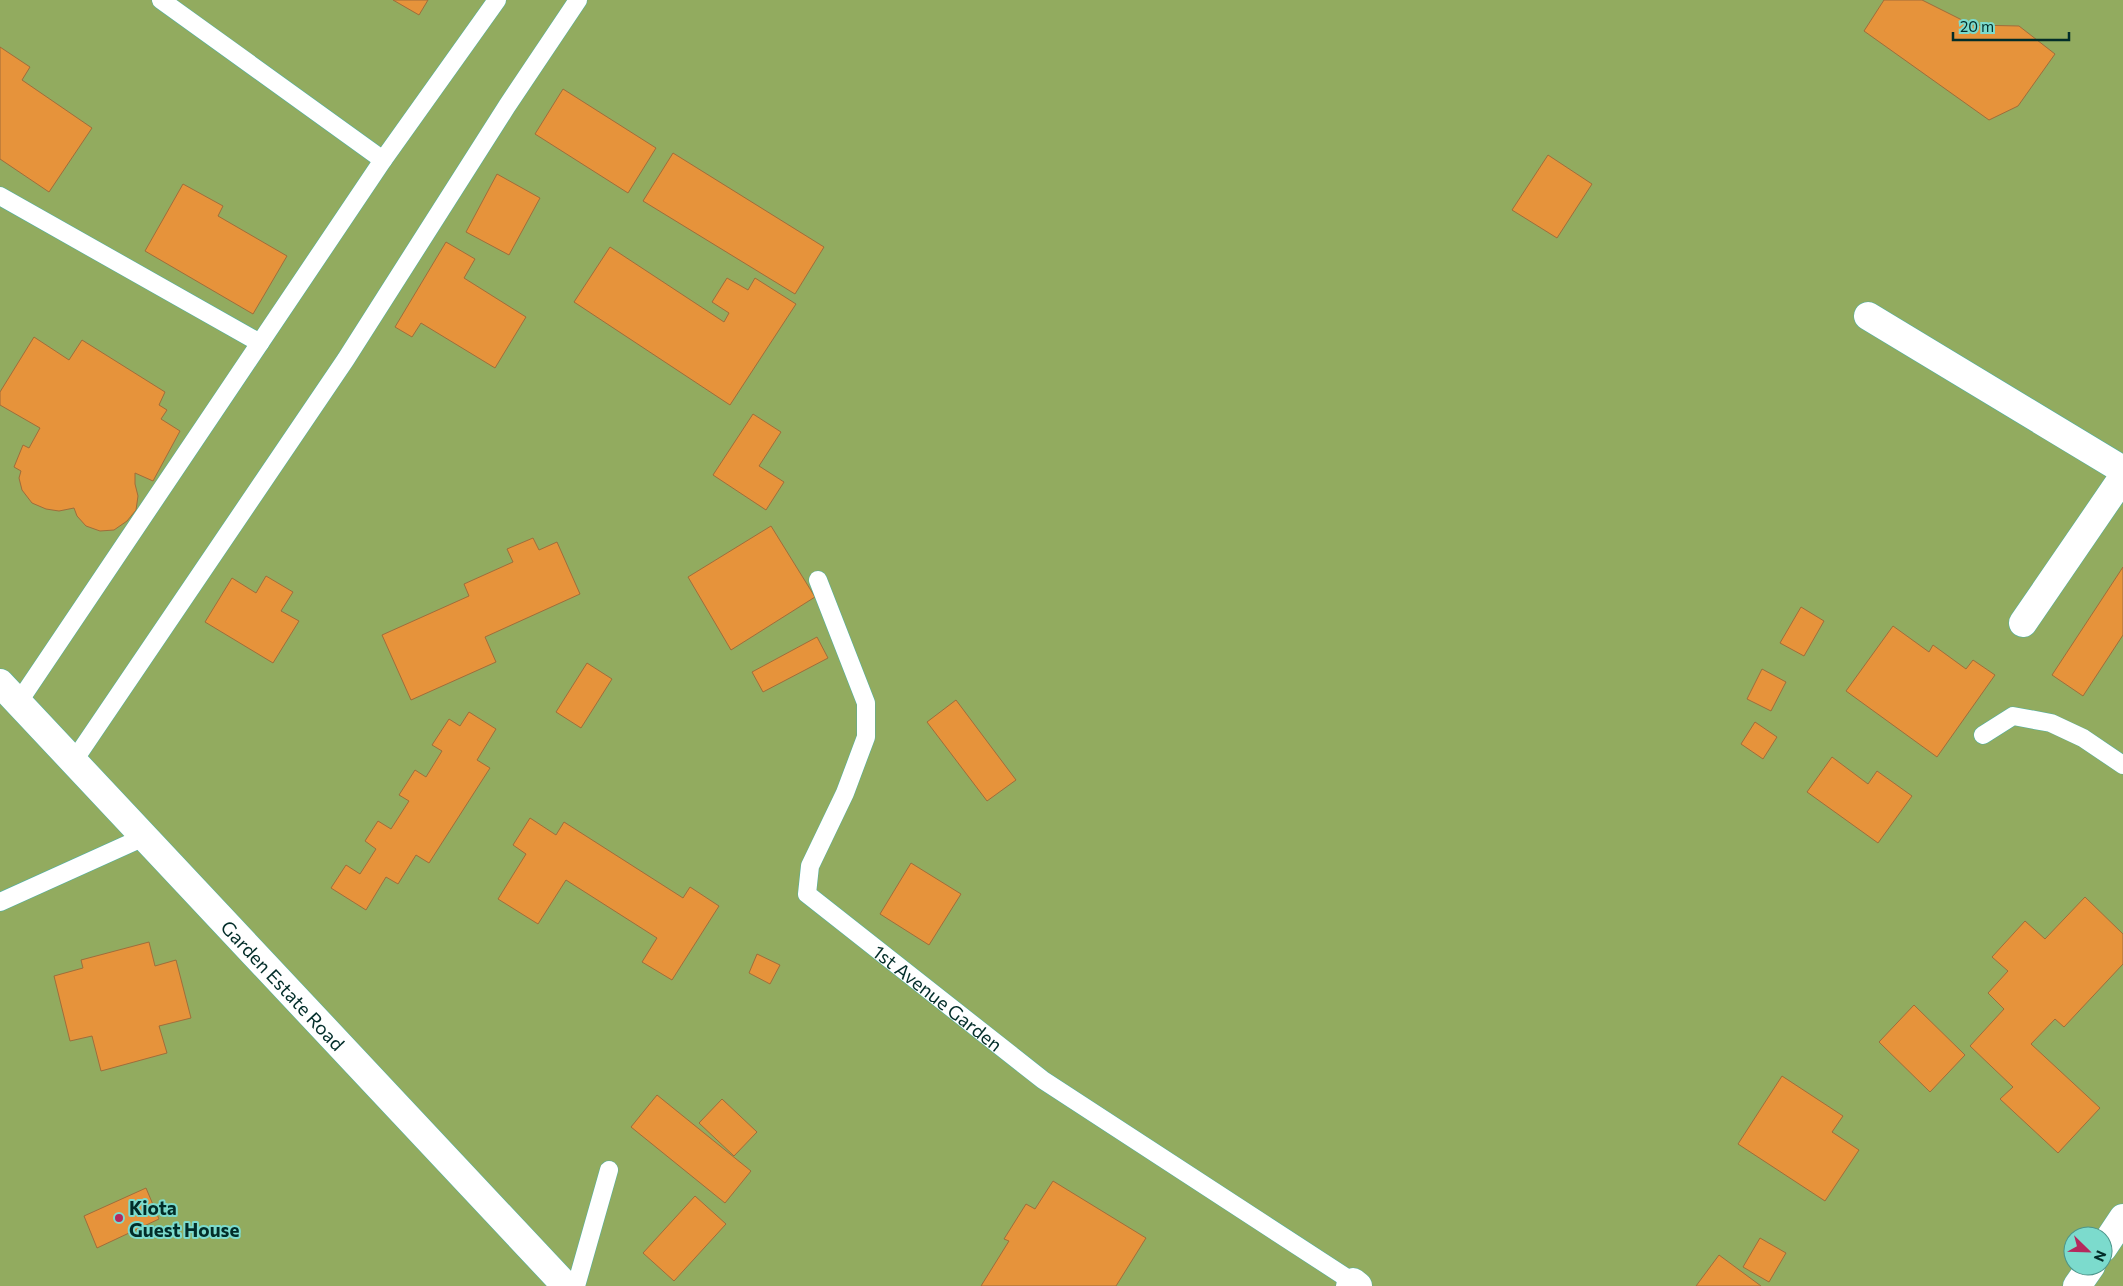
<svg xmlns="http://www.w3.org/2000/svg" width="2123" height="1286" viewBox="0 0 2123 1286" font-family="Commissioner,sans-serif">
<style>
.green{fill:#92ab5f;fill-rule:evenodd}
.building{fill:#e6933b;stroke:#9f6d3b}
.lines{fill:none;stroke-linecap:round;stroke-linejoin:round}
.lane-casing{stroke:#50b0a3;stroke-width:19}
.street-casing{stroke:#50b0a3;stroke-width:29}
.secondary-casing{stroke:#50b0a3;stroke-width:29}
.lane{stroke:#fff;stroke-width:18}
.street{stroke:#fff;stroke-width:28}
.secondary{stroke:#fff;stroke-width:28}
.poi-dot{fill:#b5285d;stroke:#7cdbcd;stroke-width:2}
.labels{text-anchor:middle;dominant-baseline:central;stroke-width:4;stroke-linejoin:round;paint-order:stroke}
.street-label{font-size:19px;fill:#022d29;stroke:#7cdbcd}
.poi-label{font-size:19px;font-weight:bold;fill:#022d29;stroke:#7cdbcd;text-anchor:start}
</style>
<rect width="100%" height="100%" fill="#7cdbcd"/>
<path class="green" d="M 0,0 L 2123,0 L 2123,1286 L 0,1286 ZM 2073,1236 L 2103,1236 L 2103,1266 L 2073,1266 Z"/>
<path class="building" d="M 393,0 L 428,0 L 419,15 Z
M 1884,0 L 1922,0 L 1972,25 L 2019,26 L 2055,54 L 2018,106 L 1989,120 L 1864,31 Z
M 0,47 L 30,67 L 22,80 L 92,128 L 49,192 L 0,159 Z
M 563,89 L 656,148 L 628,193 L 535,134 Z
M 673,153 L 824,247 L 795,294 L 643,201 Z
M 1548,155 L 1592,184 L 1557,238 L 1512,210 Z
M 497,174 L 540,198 L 509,255 L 466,232 Z
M 183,184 L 223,206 L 218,216 L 287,256 L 253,314 L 145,251 Z
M 446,242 L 475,259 L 464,278 L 526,317 L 495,368 L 421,323 L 412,337 L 395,327 Z
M 610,247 L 724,322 L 729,313 L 712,302 L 727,278 L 748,290 L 755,278 L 796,304 L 730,405 L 574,302 Z
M 34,337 L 69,360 L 82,340 L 165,392 L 159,405 L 167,410 L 161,419 L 180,431 L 153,481 L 135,473 L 135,484 L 138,496 L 136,510 L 127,521 L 114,530 L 100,531 L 86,526 L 77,516 L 74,508 L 59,511 L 46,509 L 32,503 L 22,490 L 19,478 L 21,471 L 14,467 L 23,445 L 29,448 L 40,428 L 0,405 L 0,392 Z
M 753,414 L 781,432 L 759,466 L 784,482 L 766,510 L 713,475 Z
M 771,526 L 815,597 L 731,650 L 688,577 Z
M 533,538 L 539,550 L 557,542 L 580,594 L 485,637 L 496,662 L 411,700 L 382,635 L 469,596 L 464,584 L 513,562 L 507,549 Z
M 2123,567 L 2123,635 L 2083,696 L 2052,675 Z
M 266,576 L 293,592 L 281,611 L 299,621 L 273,663 L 205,622 L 232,578 L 256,593 Z
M 1801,607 L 1824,621 L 1804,656 L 1780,643 Z
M 1893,626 L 1929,652 L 1933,645 L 1966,669 L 1973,660 L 1995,675 L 1937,757 L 1846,691 Z
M 817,637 L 828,658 L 763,692 L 752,672 Z
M 587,663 L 612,679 L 581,728 L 556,712 Z
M 1762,669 L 1786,682 L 1771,711 L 1747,699 Z
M 956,700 L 1016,780 L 987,801 L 927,722 Z
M 469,712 L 496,729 L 477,760 L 490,768 L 429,863 L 416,855 L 398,884 L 386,877 L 366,910 L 331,888 L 346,865 L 360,874 L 376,849 L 365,841 L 378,821 L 391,829 L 409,801 L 399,795 L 415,770 L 426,777 L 442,751 L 432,745 L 449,719 L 460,726 Z
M 1755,722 L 1777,737 L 1763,759 L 1741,744 Z
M 1832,757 L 1868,784 L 1877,771 L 1912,796 L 1878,843 L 1807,792 Z
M 530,818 L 556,835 L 564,822 L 683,898 L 690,887 L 719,906 L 672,980 L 642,962 L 657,938 L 566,880 L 538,924 L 498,899 L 526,854 L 513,845 Z
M 911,863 L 961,894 L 929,945 L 880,914 Z
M 2085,897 L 2123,934 L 2123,964 L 2064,1027 L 2055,1019 L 2031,1044 L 2100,1108 L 2058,1153 L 2000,1099 L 2013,1087 L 1970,1046 L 2004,1009 L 1988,993 L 2008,971 L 1992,957 L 2025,921 L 2045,939 Z
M 149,942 L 155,966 L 176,960 L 191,1018 L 159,1026 L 167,1053 L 101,1071 L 92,1036 L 70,1041 L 54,976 L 83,968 L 81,960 Z
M 757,954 L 780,965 L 770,984 L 749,973 Z
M 1914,1005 L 1965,1055 L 1930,1092 L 1879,1042 Z
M 1782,1076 L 1843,1116 L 1832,1132 L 1859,1150 L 1825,1201 L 1738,1144 Z
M 657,1095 L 751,1171 L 725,1203 L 631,1127 Z
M 722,1099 L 757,1132 L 734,1156 L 699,1123 Z
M 1053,1181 L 1146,1238 L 1116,1286 L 981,1286 L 1009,1241 L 1004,1239 L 1026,1204 L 1035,1209 Z
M 146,1188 L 159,1219 L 97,1248 L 84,1216 Z
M 695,1196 L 726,1224 L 674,1281 L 643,1253 Z
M 1760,1238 L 1786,1253 L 1769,1282 L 1743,1267 Z
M 1719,1255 L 1761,1286 L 1696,1286 Z"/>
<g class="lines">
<defs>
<g id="lane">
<path d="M 161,0 L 383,160"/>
<path d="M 0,196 L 260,343"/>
<path id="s1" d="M 818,580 L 866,703 L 866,737 L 845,793 L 810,866 L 807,894 L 1043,1080 L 1353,1282"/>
<path d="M 18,703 L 383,160 L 497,0"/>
<path d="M 1983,735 L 2013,716 L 2051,723 L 2083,738 L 2123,765"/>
<path d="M 73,762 L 346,359 L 507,106 L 578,0"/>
<path d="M 0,902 L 144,837"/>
<path d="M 576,1286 L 609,1170"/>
</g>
<path id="street" d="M 1868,316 L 2123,470
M 2023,623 L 2123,477
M 1350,1286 L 1353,1282 L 1358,1286"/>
<g id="secondary">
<path id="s2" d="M 0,683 L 566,1286"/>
<path d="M 2103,1248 L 2123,1218"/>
<path d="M 2077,1286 L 2091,1266"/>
</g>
</defs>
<use href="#lane" class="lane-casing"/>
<use href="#street" class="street-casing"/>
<use href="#secondary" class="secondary-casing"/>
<use href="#lane" class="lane"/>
<use href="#street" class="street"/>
<use href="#secondary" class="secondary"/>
</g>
<circle class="poi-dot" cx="119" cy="1218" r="5"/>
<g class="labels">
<g class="street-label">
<text stroke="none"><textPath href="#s2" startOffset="414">Garden Estate Road</textPath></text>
<text stroke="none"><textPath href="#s1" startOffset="502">1st Avenue Garden</textPath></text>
</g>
<g class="poi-label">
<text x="129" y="1207">Kiota<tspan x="129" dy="22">Guest House</tspan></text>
</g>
</g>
<g transform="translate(2088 1251) rotate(113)"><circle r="24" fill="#7cdbcd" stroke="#4b958b"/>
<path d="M0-4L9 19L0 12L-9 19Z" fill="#b5285d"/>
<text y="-8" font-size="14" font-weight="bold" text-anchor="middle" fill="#022d29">N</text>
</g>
<path d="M1953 32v8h116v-8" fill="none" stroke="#022d29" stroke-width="2.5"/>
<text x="1960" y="32" font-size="15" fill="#022d29" stroke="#7cdbcd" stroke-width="4" paint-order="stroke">20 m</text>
</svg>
